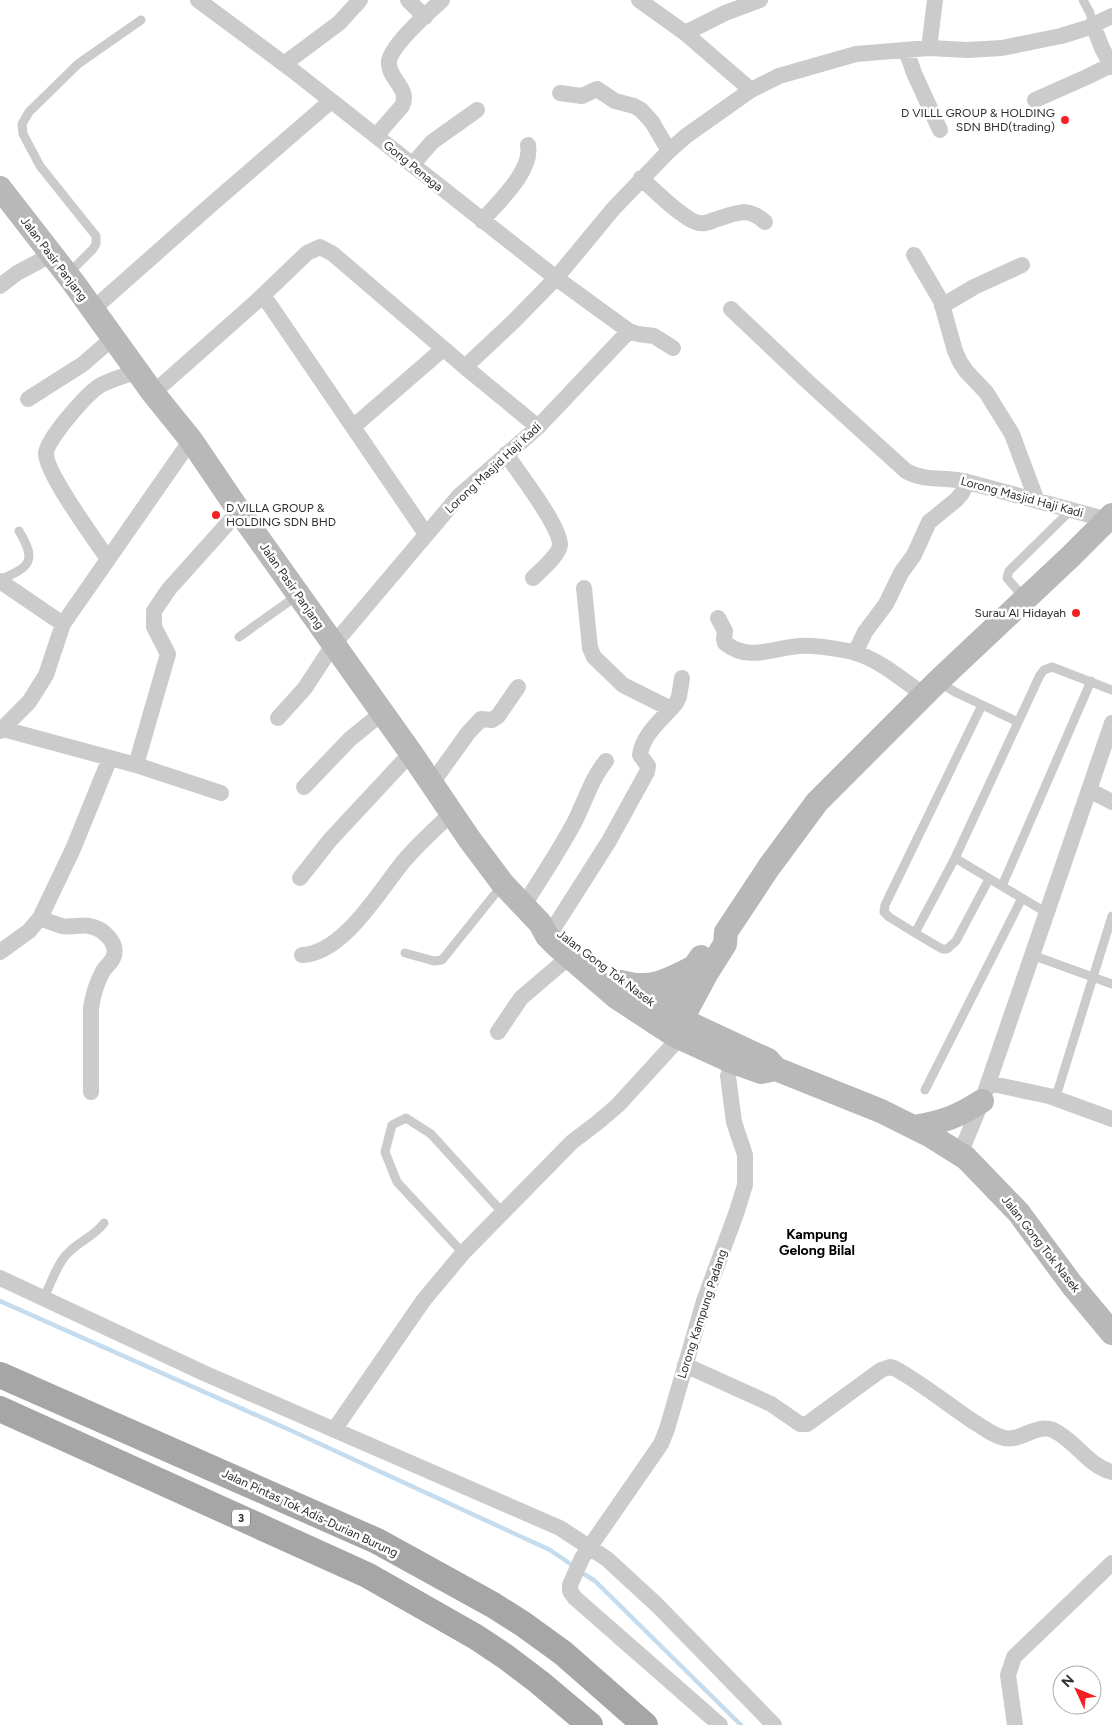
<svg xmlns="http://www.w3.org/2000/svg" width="1112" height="1725" viewBox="0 0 1112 1725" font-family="Figtree,sans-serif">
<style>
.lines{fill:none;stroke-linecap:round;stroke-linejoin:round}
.stream{stroke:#c4dcee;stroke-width:4.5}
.lane{stroke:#cbcbcb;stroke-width:9}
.street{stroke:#cbcbcb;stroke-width:16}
.secondary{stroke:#b8b8b8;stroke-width:24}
.primary{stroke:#a6a6a6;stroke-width:26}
.poi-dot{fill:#f52024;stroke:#fff;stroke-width:2}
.labels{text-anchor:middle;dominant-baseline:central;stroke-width:5;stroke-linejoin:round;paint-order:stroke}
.shield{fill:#fff;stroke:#6d6d6d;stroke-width:1}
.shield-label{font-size:11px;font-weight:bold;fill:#2e2e2e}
.poi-label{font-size:12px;fill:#2e2e2e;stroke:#fff;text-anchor:end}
.street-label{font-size:12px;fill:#2e2e2e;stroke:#fff}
.neighbourhood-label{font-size:14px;font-weight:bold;fill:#000;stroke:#fff}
</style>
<rect width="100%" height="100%" fill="#fff"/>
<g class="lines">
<path class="stream" d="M 0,1301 L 292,1431 L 550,1550 L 575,1567
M 581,1572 L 595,1581 L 741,1725"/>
<path class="lane" d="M 1083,0 L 1090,13 L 1093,25
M 67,275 L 93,249 L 96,244 L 96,236 L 40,166 L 23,134 L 22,124 L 29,112 L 78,64 L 141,20
M 0,580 C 29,567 38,562 19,531
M 1025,599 L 1007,578 L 1009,571 L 1071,510
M 239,637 L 298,595
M 938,682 L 957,693 L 1018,722
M 955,858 L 1047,913
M 989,879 L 956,941 L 947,949 L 942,949 L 915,933 L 955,858 L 1040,675 L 1044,670 L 1052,667 L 1112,690
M 1002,886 L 1091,681
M 915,933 L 889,917 L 884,912 L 885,905 L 982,705
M 405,953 L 434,961 L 442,960 L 503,884
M 1032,955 L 1112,984
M 925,1090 L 1022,898
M 1049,1096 L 1053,1096 L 1058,1090 L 1112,916
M 463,1253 L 397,1182 L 385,1152 L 392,1125 L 406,1118 L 431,1134 L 502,1212
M 44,1298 C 50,1285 58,1262 68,1253 C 79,1241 95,1236 104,1223"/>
<path class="street" d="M 198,0 L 291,69 L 556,278 L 629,331 L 638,334 L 654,336 L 673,348
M 408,0 L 425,17
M 639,0 L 685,33 L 751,90
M 1093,25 L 1102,48 L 1112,67
M 685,33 L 725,13 L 760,0
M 929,48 L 935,0
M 906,50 L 914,73 L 940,130
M 284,64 L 339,23 L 360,0
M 560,93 L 582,96 L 597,89 L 615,101 L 634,106 L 641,110 L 652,122 L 669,151
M 1035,100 L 1089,76 L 1111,65
M 376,136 L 402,106 C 411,88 387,79 389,61 C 392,44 429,12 442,0
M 412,165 L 432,142 L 477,110
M 641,178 C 653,189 685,221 699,223 C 704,224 710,222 714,220 C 736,214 746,205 765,222
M 482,221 C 498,202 533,171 528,145
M 914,255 L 941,301 L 955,351 L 960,362 L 966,371 L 986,392 L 1012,434 L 1037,501
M 0,286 L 17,273 L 51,255
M 263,295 L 426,534
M 942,306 L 974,287 L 1022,265
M 731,309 L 808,382 L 906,471 C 923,481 944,477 964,481 L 1112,521
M 92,310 L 213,203 L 331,101
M 465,367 L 538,427
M 153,393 L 257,301 L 307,253 L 320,247 L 333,254 L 465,367 L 514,321 L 556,278 L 614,208 L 669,151 L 686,136 L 751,90 L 779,76 L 856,54 L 929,48 L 967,50 L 1002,48 L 1061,36 L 1087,28 L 1112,16
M 28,399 L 83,364 L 113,338
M 353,427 L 443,349
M 506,454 C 518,472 560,525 560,545 C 559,555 540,571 533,578
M 108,559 C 95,540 45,472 46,453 C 47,439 88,392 101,385 C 112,379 125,376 137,371
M 0,581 L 63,624
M 584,588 L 590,648 L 594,657 L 623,685 L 671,709
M 718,618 L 725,631 L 724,639 L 725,643 C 748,662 773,648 799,646 C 815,645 832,648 848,651 C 877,657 900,678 924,695
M 855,653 L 865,632 L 886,604 L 901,573 L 914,555 L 929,522 L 956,500 L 962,493 L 967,482
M 278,718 L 305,688 L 333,645 L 459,496 L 538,427 L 629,331
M 3,729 L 136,765 L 221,793
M 0,731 L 29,702 L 46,675 L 63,624 L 191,440
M 136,765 L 168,654 L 154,627 L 154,611 L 169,589 L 239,511
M 432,783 L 468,733 L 481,719 L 492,720 L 498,716 L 518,687
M 304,787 L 350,739 L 382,713
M 1089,790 L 1112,802
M 300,878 L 330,840 L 411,753
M 524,905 C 541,878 559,851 574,823 C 585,802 591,779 606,761
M 40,918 C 47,921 55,924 62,926 C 71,928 80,924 89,926 C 103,928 120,944 113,958 C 111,963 106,966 103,971 C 97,982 93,994 91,1008 L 91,1092
M 553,929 L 609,841 L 647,772 L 648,766 L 640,755 C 643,733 663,719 676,703 L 679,697 L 682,678
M 0,952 L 29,931 L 40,918 L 73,849 L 110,758
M 302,955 C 343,954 380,890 403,862 C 418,844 435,829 452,813
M 498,1032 L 521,998 L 569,957
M 988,1083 L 1049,1096 L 1112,1119
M 960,1154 L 982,1101 L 1112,723
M 0,1278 L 206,1374 L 560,1528 L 607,1559 L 657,1605 L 774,1725
M 685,1365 L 771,1404 L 800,1424 L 807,1424 L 881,1370 L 890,1367 L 894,1368 C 922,1383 948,1405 974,1422 C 983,1427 991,1434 1001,1437 C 1019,1444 1035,1423 1053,1430 C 1075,1440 1088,1466 1112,1472
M 334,1430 L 423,1301 L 463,1253 L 572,1142 L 597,1123 L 618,1105 L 672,1046 L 674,1035
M 720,1725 L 575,1598 L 570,1591 L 570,1585 L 582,1558 L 661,1444 L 667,1429 L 704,1301 L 737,1211 L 745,1185 L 745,1155 L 734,1122 L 728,1076 L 733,1062
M 1015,1725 L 1008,1675 L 1014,1657 L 1112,1563"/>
<path class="secondary" d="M 0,188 L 73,282 L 153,393 L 191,440 L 239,511 L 411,753 L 470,840 L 503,884 L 540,923 L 547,936 L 558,947 L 616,997 L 674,1035 L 733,1062 L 761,1072 L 776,1069
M 621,982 C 651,990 665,982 692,968
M 646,1000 L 682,1020 L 768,1060 L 776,1069 L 881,1111 L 931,1136 L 966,1158 L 1019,1213 L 1072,1285 L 1112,1333
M 655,1023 L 701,957
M 674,1034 L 705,976 L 725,944 L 726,932 L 769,867 L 817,802 L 937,682 L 1071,556 L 1112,515
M 914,1127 C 943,1122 957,1117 982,1101"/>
<path class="primary" d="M 0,1375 L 377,1541 L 493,1605 L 523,1624 L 563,1653 L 645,1725
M 0,1409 L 367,1575 L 476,1637 L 506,1657 L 539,1682 L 590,1725"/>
</g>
<g class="poi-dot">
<circle cx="1065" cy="120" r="5"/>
<circle cx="216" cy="515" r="5"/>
<circle cx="1076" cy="613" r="5"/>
</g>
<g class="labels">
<rect class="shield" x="232" y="1509.5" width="18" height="17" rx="4"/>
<g class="shield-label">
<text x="241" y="1518">3</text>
</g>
<g class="poi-label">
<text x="1055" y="113">D VILLL GROUP &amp; HOLDING<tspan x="1055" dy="14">SDN BHD(trading)</tspan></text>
<text x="226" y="508" text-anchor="start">D VILLA GROUP &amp;<tspan x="226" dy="14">HOLDING SDN BHD</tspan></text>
<text x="1066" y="613">Surau Al Hidayah</text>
</g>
<g class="street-label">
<text transform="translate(413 166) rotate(39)">Gong Penaga</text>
<text transform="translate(54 259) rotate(53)">Jalan Pasir Panjang</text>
<text transform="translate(493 468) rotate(-43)">Lorong Masjid Haji Kadi</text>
<text transform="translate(1022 497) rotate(15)">Lorong Masjid Haji Kadi</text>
<text transform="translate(292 586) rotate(55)">Jalan Pasir Panjang</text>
<text transform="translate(606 968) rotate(37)">Jalan Gong Tok Nasek</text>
<text transform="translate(1041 1244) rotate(52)">Jalan Gong Tok Nasek</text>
<text transform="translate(702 1314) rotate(-72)">Lorong Kampung Padang</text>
<text transform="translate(310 1513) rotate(25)">Jalan Pintas Tok Adis-Durian Burung</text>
</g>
<g class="neighbourhood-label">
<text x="817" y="1234">Kampung<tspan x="817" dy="16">Gelong Bilal</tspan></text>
</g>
</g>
<g transform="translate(1077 1690) rotate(314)"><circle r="24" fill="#ffffff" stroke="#ababab"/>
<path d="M0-4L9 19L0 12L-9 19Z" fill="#f52024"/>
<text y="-8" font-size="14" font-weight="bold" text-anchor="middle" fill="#2e2e2e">N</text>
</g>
</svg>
